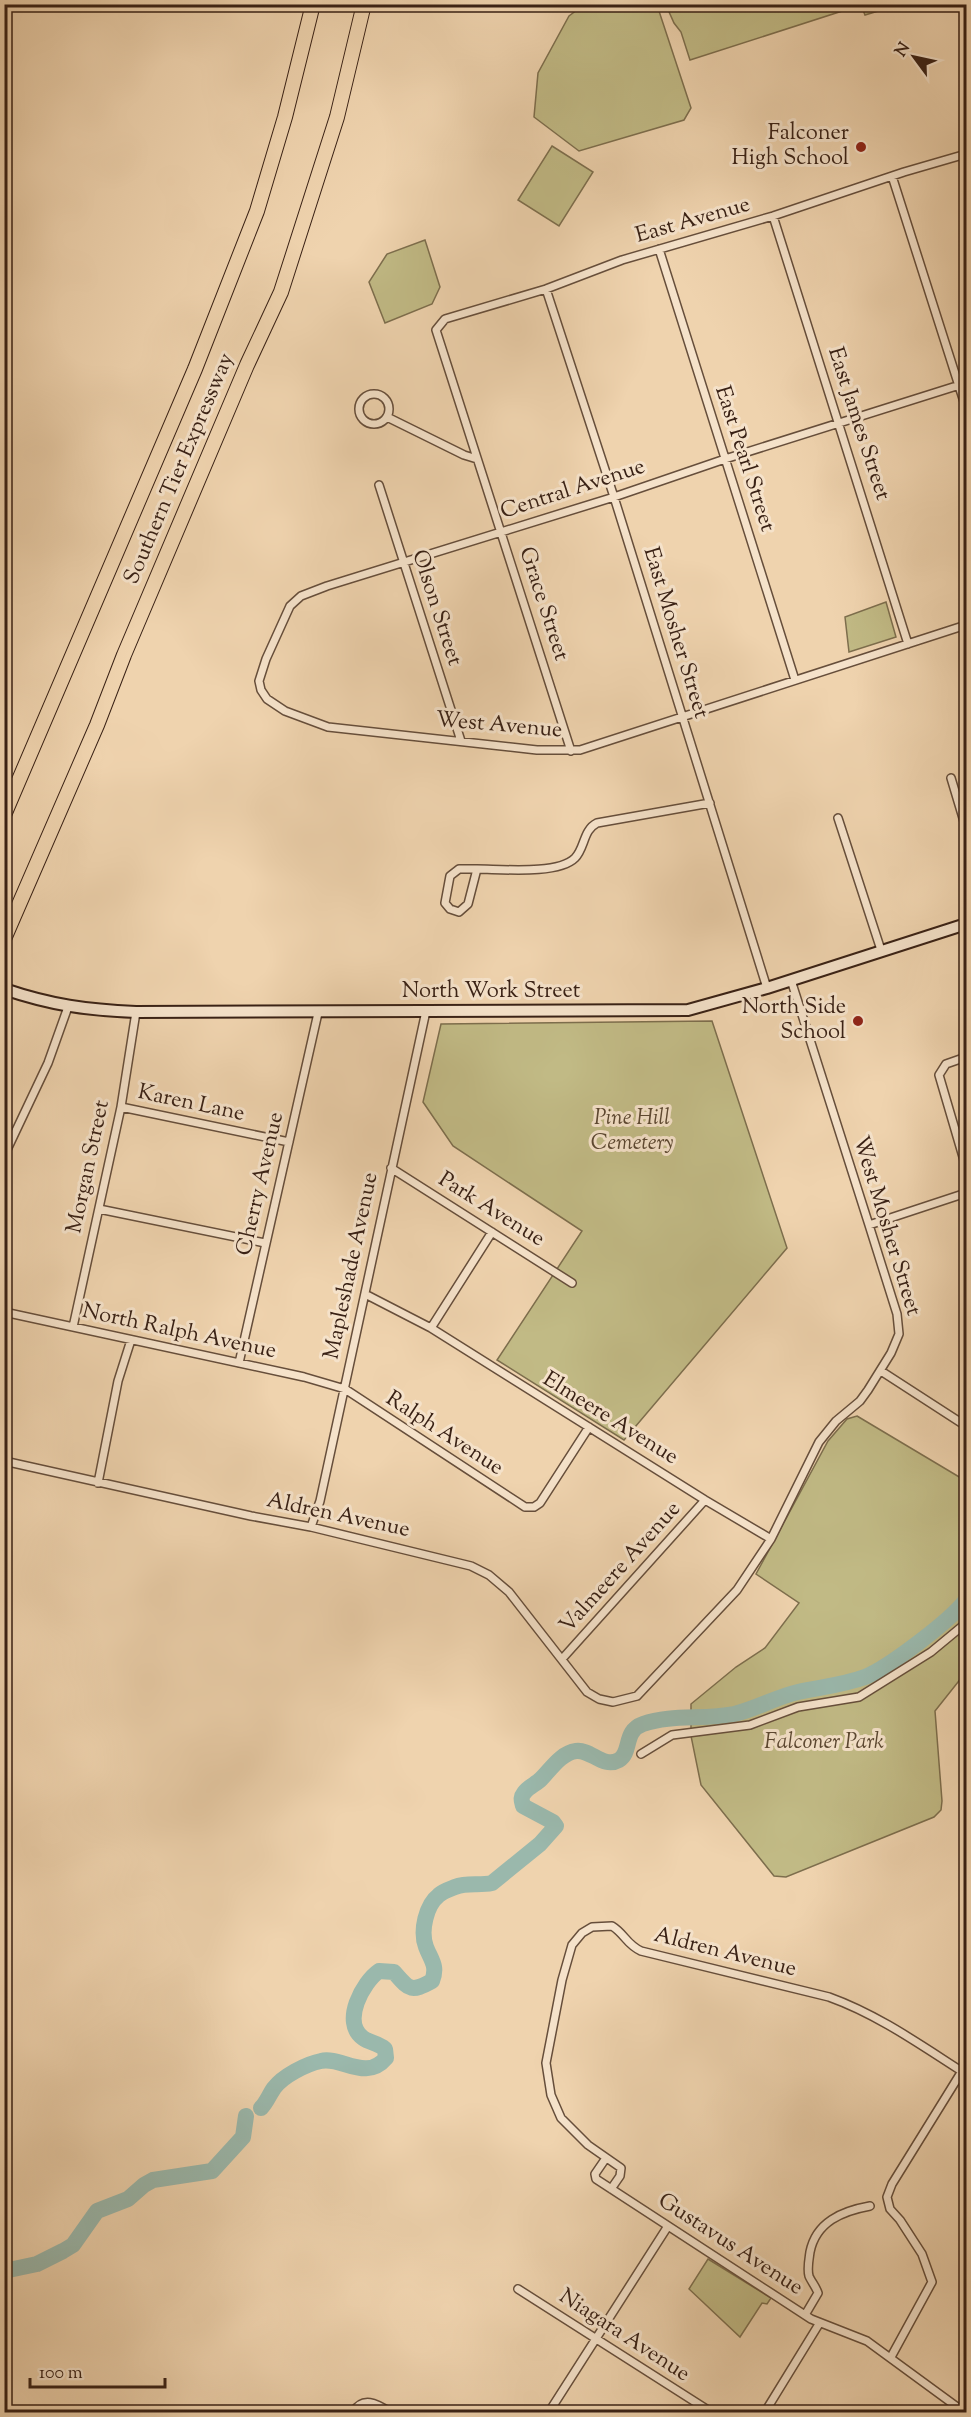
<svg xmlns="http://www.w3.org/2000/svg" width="971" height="2417" viewBox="0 0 971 2417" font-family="'Sorts Mill Goudy',serif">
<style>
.green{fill:#c1ba85;stroke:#7d6e4d;stroke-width:1.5}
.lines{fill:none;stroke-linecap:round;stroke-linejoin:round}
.river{stroke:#9ab8ac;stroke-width:16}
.street-casing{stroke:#664e3b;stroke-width:10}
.secondary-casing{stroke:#392115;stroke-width:14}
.highway-casing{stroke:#392115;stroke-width:16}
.street{stroke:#f5e2ca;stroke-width:7}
.secondary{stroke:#f5e2ca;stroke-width:10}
.highway{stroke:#efd3ae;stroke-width:14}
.poi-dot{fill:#8f2418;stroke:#f5e2ca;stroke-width:2}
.labels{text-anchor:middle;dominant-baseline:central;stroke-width:6;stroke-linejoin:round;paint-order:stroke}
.poi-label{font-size:22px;fill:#392115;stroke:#f5e2ca;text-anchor:end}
.street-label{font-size:22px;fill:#392115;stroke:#f5e2ca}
.park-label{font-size:22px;font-style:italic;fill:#5b4731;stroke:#f5e2ca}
</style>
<rect width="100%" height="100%" fill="#efd3ae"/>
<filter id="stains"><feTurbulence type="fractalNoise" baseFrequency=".00333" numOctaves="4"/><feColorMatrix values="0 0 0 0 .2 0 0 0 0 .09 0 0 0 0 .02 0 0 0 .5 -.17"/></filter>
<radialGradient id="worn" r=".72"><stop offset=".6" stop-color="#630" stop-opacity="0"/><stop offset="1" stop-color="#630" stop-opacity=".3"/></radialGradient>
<path class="green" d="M 585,4 L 657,5 L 691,108 L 684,120 L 579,151 L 534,117 L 538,73 L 569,16 Z
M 666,5 L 666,4 L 898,5 L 865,15 L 861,5 L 690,60 L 681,32 L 674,23 Z
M 552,146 L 593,172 L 559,226 L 518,200 Z
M 425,240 L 440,287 L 432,304 L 385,323 L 369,282 L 387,254 Z
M 886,602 L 896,637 L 849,652 L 845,617 Z
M 712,1021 L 787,1248 L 624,1440 L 497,1360 L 582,1231 L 453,1146 L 423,1102 L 441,1024 Z
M 857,1416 L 966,1481 L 966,1672 L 935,1711 L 942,1801 L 941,1810 L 934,1817 L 786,1877 L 774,1876 L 701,1785 L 691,1736 L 691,1704 L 736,1667 L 765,1648 L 799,1603 L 756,1574 L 828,1441 L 847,1419 Z
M 708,2259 L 771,2298 L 767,2304 L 762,2303 L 740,2337 L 689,2289 Z"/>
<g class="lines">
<path class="river" d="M 261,2108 C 267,2102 269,2095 274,2088 C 283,2076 306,2064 321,2061 C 341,2056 366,2082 386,2058 L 385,2049 C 378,2043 370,2043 363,2038 C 341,2022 363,1982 379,1971 L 394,1972 C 409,1989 410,1993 432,1981 C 438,1966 431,1960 426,1947 C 420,1931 426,1905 439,1895 C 443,1891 450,1889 455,1887 C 468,1882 479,1886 492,1883 L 540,1844 L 556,1826 L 553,1822 L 523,1806 C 522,1801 520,1798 524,1793 C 528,1787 536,1784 541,1779 C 551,1769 561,1753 576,1751 C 591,1749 603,1769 619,1760 C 632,1752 623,1731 643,1724 C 671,1714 704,1720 734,1714 C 756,1709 776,1697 798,1692 C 821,1687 843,1685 865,1677 C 888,1668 951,1620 966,1600
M 4,2271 L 37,2264 L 63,2251 L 73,2245 L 97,2211 L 128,2199 L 144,2185 L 153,2180 L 212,2171 L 243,2137 L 246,2116"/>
<defs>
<path id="street" d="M 892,176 L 966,408
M 773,216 L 908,644
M 659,249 L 795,680
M 546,289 L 614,497 L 767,988
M 966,383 L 725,459 L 614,497 L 327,586 L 301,596 L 290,606 L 266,659 L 259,681 L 261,690 L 267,699 L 285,711 L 328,727 L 537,750 L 580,750 L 966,625
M359 409a15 15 0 1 1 30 0a15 15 0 1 1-30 0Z
M 387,417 L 464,455 L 477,459
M 379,485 L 461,741
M 571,751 L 436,330 L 445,319 L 546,289 L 622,260 L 773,216 L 904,172 L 966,154
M 951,778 L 966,828
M 838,818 L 881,950
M 459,869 L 477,869 L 468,904 L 459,912 L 450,909 L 445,903 L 450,876 Z
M 477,869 C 500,869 558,875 575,858 C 585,848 583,830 597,823 L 710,803
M 966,1057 L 946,1064 L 939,1075 L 966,1167
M 121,1107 L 289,1142
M 4,1156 L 48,1063 L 68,1007
M 391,1168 L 572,1283
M 99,1209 L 265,1243
M 869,1225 L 966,1193
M 365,1294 L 431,1328 L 705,1500 L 771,1539
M 4,1312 L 304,1377 L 345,1389 L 525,1507 L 534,1507 L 540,1503 L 589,1427
M 73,1327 L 121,1107 L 136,1012
M 431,1328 L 492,1232
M 239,1363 L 318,1013
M 881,1371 L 966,1426
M 4,1461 L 251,1516 L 311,1527 L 471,1566 L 489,1575 L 509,1592 L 587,1692 L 599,1699 L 613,1702 L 637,1696 L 737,1590 L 771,1539 L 819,1442 L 836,1421 L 860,1401 L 868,1390 L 891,1353 L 899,1334 L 897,1314 L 869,1225 L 791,980
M 98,1483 L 118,1381 L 131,1340
M 311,1527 L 320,1501 L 426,1011
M 562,1659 L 705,1500
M 641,1754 L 672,1735 L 750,1725 L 798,1707 L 859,1697 L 931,1652 L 966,1623
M 606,2158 L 595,2174 L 596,2179 L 811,2319 L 867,2341 L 964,2412
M 611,2189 L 620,2176 L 621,2168 L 588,2145 L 561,2118 L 551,2095 L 546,2063 L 562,1980 L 572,1945 L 582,1933 L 592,1927 L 612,1926 C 625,1934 626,1944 641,1951 L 829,1997 C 879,2015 922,2046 966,2074
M 518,2289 L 711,2412
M 805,2315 L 818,2293 C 816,2287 811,2281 809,2276 C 807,2269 809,2259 810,2252 C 816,2222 842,2211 870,2206
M 891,2357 L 932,2282 L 922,2254 L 900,2220 L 890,2209 L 887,2197 L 892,2184 L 962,2071
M 353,2412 C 363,2396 376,2403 390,2412
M 549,2412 L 668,2226
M 765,2412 L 819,2324"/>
<path id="secondary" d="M 4,989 C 51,1005 87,1010 136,1012 L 688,1010 L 767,988 L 966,924"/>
<path id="highway" d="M 4,815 L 195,369 L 257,211 L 285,117 L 313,4
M 4,939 L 97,725 L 124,655 L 247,365 L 281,292 L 337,117 L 364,4"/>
</defs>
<use href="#street" class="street-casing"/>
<use href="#secondary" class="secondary-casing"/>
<use href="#highway" class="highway-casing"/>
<use href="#street" class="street"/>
<use href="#secondary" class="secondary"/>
<use href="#highway" class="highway"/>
</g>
<g class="poi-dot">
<circle cx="861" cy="147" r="6"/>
<circle cx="858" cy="1021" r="6"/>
</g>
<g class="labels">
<g class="poi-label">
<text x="849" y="134">Falconer<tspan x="849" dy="25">High School</tspan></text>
<text x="846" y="1008">North Side<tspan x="846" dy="25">School</tspan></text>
</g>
<g class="street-label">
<text transform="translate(693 221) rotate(-16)">East Avenue</text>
<text transform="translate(858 424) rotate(72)">East James Street</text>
<text transform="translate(744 459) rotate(72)">East Pearl Street</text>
<text transform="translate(180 469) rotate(-67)">Southern Tier Expressway</text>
<text transform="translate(573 490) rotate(-18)">Central Avenue</text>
<text transform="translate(543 604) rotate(72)">Grace Street</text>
<text transform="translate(436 608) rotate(72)">Olson Street</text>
<text transform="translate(675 633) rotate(73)">East Mosher Street</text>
<text transform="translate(499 726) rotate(5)">West Avenue</text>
<text x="491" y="992">North Work Street</text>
<text transform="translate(191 1104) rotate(12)">Karen Lane</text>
<text transform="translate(89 1167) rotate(-78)">Morgan Street</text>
<text transform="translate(261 1184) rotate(-77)">Cherry Avenue</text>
<text transform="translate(491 1210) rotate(32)">Park Avenue</text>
<text transform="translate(886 1226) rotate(73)">West Mosher Street</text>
<text transform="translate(352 1266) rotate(-78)">Mapleshade Avenue</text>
<text transform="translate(179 1332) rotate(12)">North Ralph Avenue</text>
<text transform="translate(610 1419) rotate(32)">Elmeere Avenue</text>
<text transform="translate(444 1434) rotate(33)">Ralph Avenue</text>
<text transform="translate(338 1516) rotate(12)">Aldren Avenue</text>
<text transform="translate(621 1568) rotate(-48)">Valmeere Avenue</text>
<text transform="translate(725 1953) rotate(14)">Aldren Avenue</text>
<text transform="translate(730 2245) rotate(33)">Gustavus Avenue</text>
<text transform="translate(624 2336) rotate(33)">Niagara Avenue</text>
</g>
<g class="park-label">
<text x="632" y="1119">Pine Hill<tspan x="632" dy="25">Cemetery</tspan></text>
<text x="824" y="1743">Falconer Park</text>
</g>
</g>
<rect width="971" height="2417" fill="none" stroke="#efd3ae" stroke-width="24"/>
<rect x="6" y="6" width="959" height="2405" fill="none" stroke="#392115" stroke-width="3"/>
<rect x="12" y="12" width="947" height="2393" fill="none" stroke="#392115" stroke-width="1.5"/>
<g transform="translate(914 57) rotate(303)" stroke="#f5e2ca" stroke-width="4.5" paint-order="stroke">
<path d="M0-4.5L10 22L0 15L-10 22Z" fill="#392115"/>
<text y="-9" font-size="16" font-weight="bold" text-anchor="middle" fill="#392115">N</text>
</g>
<path d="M30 2378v9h135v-9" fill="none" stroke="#392115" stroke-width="3"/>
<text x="39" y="2378" font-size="18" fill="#392115" stroke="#f5e2ca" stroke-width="4.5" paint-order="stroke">100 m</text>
<rect width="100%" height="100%" filter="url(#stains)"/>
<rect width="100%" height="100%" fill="url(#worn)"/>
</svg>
